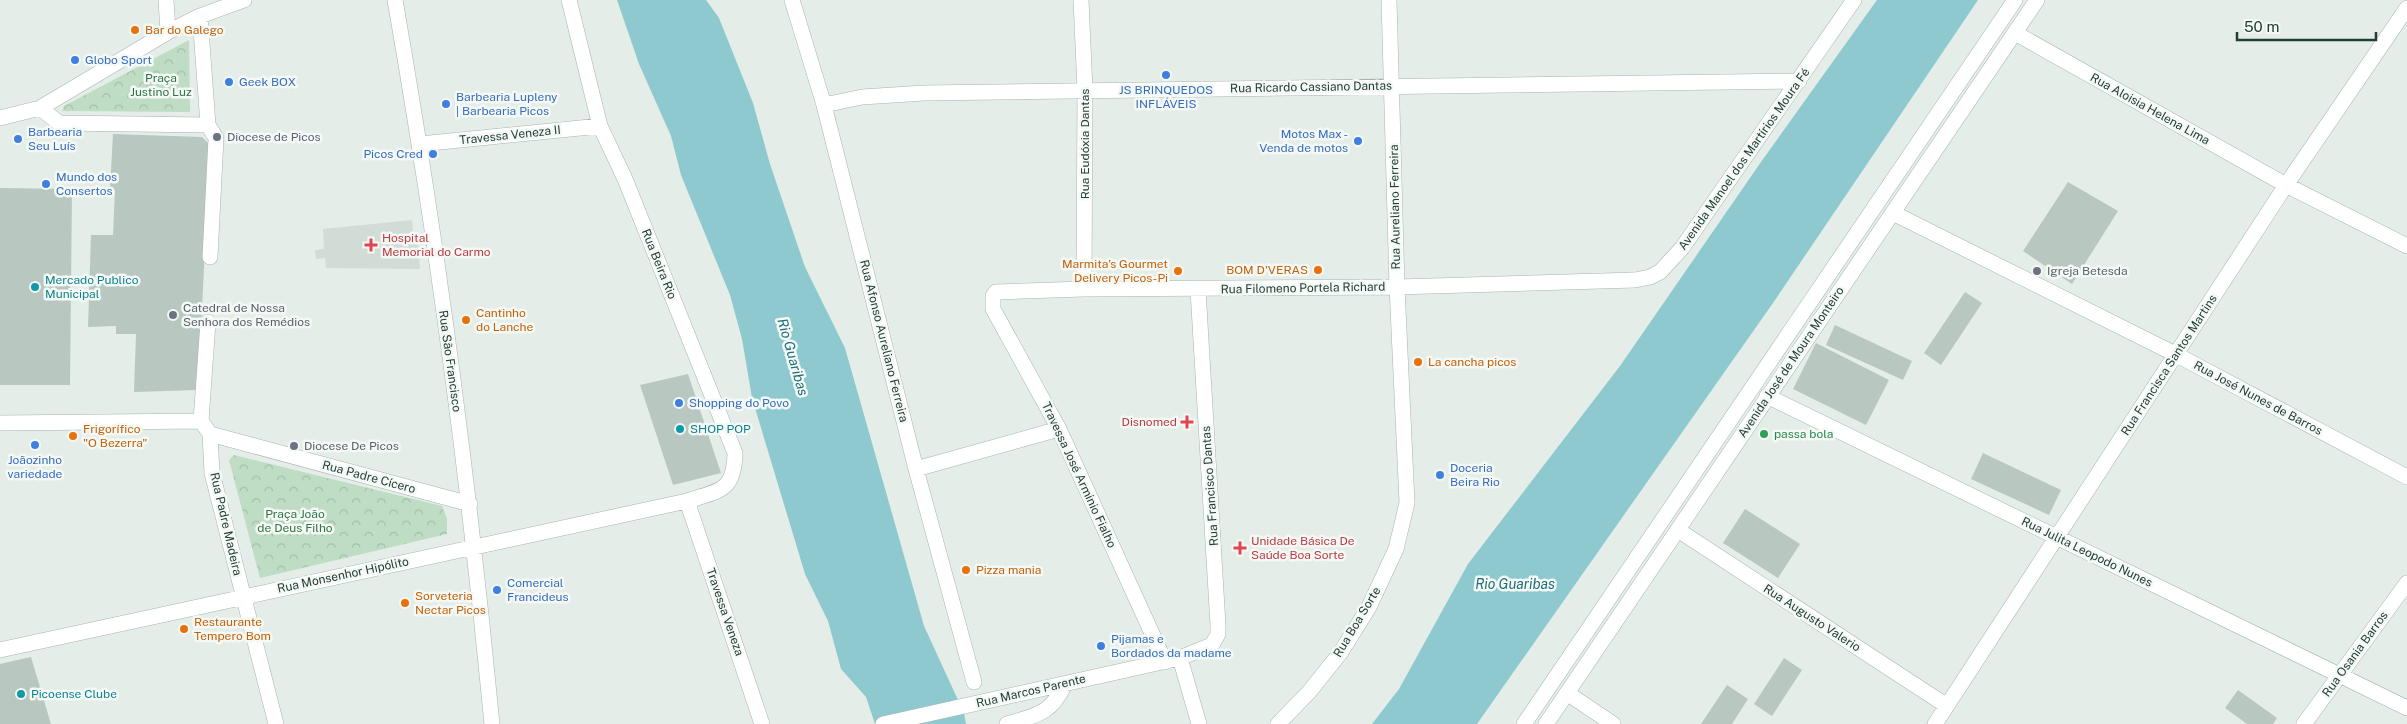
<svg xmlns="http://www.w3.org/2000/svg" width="2407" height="724" viewBox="0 0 2407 724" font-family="'Public Sans',sans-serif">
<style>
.built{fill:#d2dcd7}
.forest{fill:url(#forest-crowns)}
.water{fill:#8ec9cf}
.building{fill:#b9c7c1}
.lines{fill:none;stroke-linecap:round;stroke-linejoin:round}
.minor-casing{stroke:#a7b5af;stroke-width:16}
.secondary-casing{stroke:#a2b8af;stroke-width:16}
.minor{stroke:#fff;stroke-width:15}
.secondary{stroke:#fff;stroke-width:15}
.food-dot{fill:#e8710a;stroke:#f4f9f6;stroke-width:2}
.shop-dot{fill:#3f7fe0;stroke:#f4f9f6;stroke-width:2}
.worship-dot{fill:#6b7280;stroke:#f4f9f6;stroke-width:2}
.health-dot{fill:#e0444e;stroke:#f4f9f6;stroke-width:2}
.culture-dot{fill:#0f9aa8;stroke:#f4f9f6;stroke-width:2}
.leisure-dot{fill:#2e9e5b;stroke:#f4f9f6;stroke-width:2}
.labels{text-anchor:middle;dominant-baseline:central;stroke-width:5;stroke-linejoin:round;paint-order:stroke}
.food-label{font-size:12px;fill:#c56008;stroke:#f4f9f6;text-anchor:start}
.shop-label{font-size:12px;fill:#366cbe;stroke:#f4f9f6;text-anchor:start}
.park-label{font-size:12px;fill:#307345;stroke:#f4f9f6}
.street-label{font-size:12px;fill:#243d35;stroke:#f4f9f6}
.worship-label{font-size:12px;fill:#5b616d;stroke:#f4f9f6;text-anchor:start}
.health-label{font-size:12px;fill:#be3a42;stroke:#f4f9f6;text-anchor:start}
.culture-label{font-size:12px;fill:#0d838f;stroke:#f4f9f6;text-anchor:start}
.leisure-label{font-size:12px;fill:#27864d;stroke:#f4f9f6;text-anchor:start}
.water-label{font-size:14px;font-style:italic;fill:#206e77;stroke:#f4f9f6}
</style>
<defs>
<pattern id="forest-crowns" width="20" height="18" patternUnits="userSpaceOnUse" patternTransform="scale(1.25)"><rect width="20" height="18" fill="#beddc4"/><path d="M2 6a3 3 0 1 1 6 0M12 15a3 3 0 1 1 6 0" fill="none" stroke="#a3bfa9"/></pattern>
</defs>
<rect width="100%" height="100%" fill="#e4ede8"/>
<path class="built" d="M 412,220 L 414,241 L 418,241 L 420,269 L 326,268 L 325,258 L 316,259 L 315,250 L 324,249 L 323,229 Z"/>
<path class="forest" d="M 189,40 L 190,112 L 62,111 L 64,106 Z
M 234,455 L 442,506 L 447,519 L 447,534 L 260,578 L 229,460 Z"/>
<path class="water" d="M 617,0 L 706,0 L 719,18 L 753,103 L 770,164 L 805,267 L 845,348 L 924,626 L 964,713 L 966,724 L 875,724 L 866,697 L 841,669 L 828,621 L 805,574 L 752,398 L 742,339 L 730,295 L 681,175 L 671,136 L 639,64 Z
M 1877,0 L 1978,0 L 1773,303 L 1477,724 L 1372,724 L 1399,689 L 1468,564 L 1620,366 L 1761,162 Z"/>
<path class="building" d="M 113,134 L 202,137 L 210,145 L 198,390 L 134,392 L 136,334 L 116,334 L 116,326 L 88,327 L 91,235 L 113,235 L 115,190 L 110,189 Z
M 2068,182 L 2118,211 L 2072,284 L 2023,251 Z
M 0,188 L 72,189 L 70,385 L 0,385 Z
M 1965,292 L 1982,303 L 1941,365 L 1924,353 Z
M 1835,325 L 1912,361 L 1903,380 L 1826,345 Z
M 1816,343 L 1889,380 L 1866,425 L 1793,389 Z
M 688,374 L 721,473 L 673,485 L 640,385 Z
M 1983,453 L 2061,490 L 2049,515 L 1971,479 Z
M 1745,509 L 1800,544 L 1778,578 L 1723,543 Z
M 31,657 L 51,724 L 0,724 L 0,664 Z
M 1784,658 L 1802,670 L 1772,716 L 1754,704 Z
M 1727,685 L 1748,699 L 1732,724 L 1701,724 Z
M 2238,690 L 2277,718 L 2273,724 L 2247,724 L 2225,708 Z"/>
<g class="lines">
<defs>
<path id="minor" d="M 166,0 L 168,32
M 395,0 C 437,240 469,482 492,724
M 792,0 L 824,105 L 916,469 L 974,682
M 1081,0 L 1085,90 L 1084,289
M 200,16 L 208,125 L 216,138 L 210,257
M 2015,33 L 2286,185 L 2407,246
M 824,105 L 862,97 L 924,93 L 1799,81
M 40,108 L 59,123 L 208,125
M 0,118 L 40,108 L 168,32 L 200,16 L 244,0
M 420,144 L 600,126
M 1893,213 L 2175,354 L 2407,477
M 208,322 L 201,421 L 210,434 L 212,473 L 276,724
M 1767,396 L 2407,708
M 0,423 L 201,421
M 210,434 L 470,504
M 916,469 L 1059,429
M 687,501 L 762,724
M 1678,530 L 1947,706
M 0,650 L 687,501 C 720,490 734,492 735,453 L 625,179 L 600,126 L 569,0
M 1180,658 L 1199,724
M 1165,662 L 1059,429 L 993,309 L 993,296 L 996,292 L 1084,289 L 1397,287 L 1635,280 L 1650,277 L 1660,272 L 1682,248 L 1854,0
M 1567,693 L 1613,724
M 883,724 L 1180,658 L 1212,645 L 1218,634 L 1218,625 L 1198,290
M 1007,724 C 1037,715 1051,714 1065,684
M 1278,724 L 1309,692 L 1341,652 L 1369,607 L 1396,549 L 1407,503 L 1397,287 L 1389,0
M 1935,724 L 2286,185 L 2407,8
M 2304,724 L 2407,583"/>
<path id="secondary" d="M 1524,724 L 2015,0
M 1546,724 L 2037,0"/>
</defs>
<use href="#minor" class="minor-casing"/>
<use href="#secondary" class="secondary-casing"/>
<use href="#minor" class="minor"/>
<use href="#secondary" class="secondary"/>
</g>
<g class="food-dot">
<circle cx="135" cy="30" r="5"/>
<circle cx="1318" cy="270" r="5"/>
<circle cx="1178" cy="271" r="5"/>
<circle cx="466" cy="320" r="5"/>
<circle cx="1418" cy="362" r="5"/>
<circle cx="73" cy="436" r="5"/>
<circle cx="966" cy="570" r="5"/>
<circle cx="405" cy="603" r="5"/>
<circle cx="184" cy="629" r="5"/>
</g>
<g class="shop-dot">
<circle cx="75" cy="60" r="5"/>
<circle cx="1166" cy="75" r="5"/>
<circle cx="229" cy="82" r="5"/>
<circle cx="446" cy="104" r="5"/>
<circle cx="18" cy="139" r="5"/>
<circle cx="1358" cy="141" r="5"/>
<circle cx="433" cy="154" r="5"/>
<circle cx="46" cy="184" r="5"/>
<circle cx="679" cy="403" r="5"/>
<circle cx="35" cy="445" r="5"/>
<circle cx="1440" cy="475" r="5"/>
<circle cx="497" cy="590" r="5"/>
<circle cx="1101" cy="646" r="5"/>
</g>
<g class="worship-dot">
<circle cx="217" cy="137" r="5"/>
<circle cx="2037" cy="271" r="5"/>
<circle cx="173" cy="315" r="5"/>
<circle cx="294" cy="446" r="5"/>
</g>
<g class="health-dot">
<path d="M368.5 237.5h5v5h5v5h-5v5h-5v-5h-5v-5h5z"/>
<path d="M1184.5 414.5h5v5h5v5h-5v5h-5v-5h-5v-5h5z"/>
<path d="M1237.5 540.5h5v5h5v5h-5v5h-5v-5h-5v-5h5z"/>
</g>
<g class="culture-dot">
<circle cx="35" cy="287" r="5"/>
<circle cx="680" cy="429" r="5"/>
<circle cx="21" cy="694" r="5"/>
</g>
<circle class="leisure-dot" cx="1764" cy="434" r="5"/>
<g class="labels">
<g class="food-label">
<text x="145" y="30">Bar do Galego</text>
<text x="1168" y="264" text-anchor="end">Marmita’s Gourmet<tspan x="1168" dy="14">Delivery Picos-Pi</tspan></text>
<text x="1308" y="270" text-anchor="end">BOM D'VERAS</text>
<text x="476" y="313">Cantinho<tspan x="476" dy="14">do Lanche</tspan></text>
<text x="1428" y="362">La cancha picos</text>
<text x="83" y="429">Frigorífico<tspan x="83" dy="14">"O Bezerra"</tspan></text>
<text x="976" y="570">Pizza mania</text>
<text x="415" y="596">Sorveteria<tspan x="415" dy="14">Nectar Picos</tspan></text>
<text x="194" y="622">Restaurante<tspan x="194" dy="14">Tempero Bom</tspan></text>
</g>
<g class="shop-label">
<text x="85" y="60">Globo Sport</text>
<text x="239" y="82">Geek BOX</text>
<text x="1166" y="90" text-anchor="middle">JS BRINQUEDOS<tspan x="1166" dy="14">INFLÁVEIS</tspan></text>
<text x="456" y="97">Barbearia Lupleny<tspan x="456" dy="14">| Barbearia Picos</tspan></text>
<text x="28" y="132">Barbearia<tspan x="28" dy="14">Seu Luís</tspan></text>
<text x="1348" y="134" text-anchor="end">Motos Max -<tspan x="1348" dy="14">Venda de motos</tspan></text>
<text x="423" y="154" text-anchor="end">Picos Cred</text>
<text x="56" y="177">Mundo dos<tspan x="56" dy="14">Consertos</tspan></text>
<text x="689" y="403">Shopping do Povo</text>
<text x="35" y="460" text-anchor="middle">Joãozinho<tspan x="35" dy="14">variedade</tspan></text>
<text x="1450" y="468">Doceria<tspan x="1450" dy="14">Beira Rio</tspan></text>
<text x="507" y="583">Comercial<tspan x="507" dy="14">Francideus</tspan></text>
<text x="1111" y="639">Pijamas e<tspan x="1111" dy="14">Bordados da madame</tspan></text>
</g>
<g class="park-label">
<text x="161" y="78">Praça<tspan x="161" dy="14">Justino Luz</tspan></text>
<text x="295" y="514">Praça João<tspan x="295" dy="14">de Deus Filho</tspan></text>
</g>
<g class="street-label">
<text transform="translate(1311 87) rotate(-1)">Rua Ricardo Cassiano Dantas</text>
<text transform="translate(2150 109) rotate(29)">Rua Aloisia Helena Lima</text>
<text transform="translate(510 135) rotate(-6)">Travessa Veneza II</text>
<text transform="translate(1085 144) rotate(-90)">Rua Eudóxia Dantas</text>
<text transform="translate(1744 159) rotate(-55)">Avenida Manoel dos Martírios Moura Fé</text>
<text transform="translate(1395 207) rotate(-91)">Rua Aureliano Ferreira</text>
<text transform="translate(659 264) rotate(68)">Rua Beira Rio</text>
<text transform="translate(1303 288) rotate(-1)">Rua Filomeno Portela Richard</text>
<text transform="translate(884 341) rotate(76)">Rua Afonso Aureliano Ferreira</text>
<text transform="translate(450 361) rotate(82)">Rua São Francisco</text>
<text transform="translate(1791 362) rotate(-56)">Avenida José de Moura Monteiro</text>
<text transform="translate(2169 365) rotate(-57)">Rua Francisca Santos Martins</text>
<text transform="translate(2258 398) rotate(28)">Rua José Nunes de Barros</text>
<text transform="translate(1079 475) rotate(65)">Travessa José Arminio Fialho</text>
<text transform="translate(369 477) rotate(15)">Rua Padre Cícero</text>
<text transform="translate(1210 486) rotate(-94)">Rua Francisco Dantas</text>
<text transform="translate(226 524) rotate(77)">Rua Padre Madeira</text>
<text transform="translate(2087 552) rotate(26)">Rua Julita Leopodo Nunes</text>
<text transform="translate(343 575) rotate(-12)">Rua Monsenhor Hipólito</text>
<text transform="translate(725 612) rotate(71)">Travessa Veneza</text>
<text transform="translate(1812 618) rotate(33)">Rua Augusto Valerio</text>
<text transform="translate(1357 622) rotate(-59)">Rua Boa Sorte</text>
<text transform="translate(2355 654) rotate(-54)">Rua Osania Barros</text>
<text transform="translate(1031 691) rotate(-13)">Rua Marcos Parente</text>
</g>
<g class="worship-label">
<text x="227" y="137">Diocese de Picos</text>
<text x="2047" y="271">Igreja Betesda</text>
<text x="183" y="308">Catedral de Nossa<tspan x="183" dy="14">Senhora dos Remédios</tspan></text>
<text x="304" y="446">Diocese De Picos</text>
</g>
<g class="health-label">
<text x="382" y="238">Hospital<tspan x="382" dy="14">Memorial do Carmo</tspan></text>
<text x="1177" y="422" text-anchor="end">Disnomed</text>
<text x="1251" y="541">Unidade Básica De<tspan x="1251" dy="14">Saúde Boa Sorte</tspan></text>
</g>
<g class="culture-label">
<text x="45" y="280">Mercado Publico<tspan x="45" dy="14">Municipal</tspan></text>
<text x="690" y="429">SHOP POP</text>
<text x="31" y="694">Picoense Clube</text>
</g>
<g class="leisure-label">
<text x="1774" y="434">passa bola</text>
</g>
<g class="water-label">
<text transform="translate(793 357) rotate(74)">Rio Guaribas</text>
<text x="1515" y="584">Rio Guaribas</text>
</g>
</g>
<path d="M2237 32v8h139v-8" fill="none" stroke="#243d35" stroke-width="2.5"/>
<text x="2244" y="32" font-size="15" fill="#243d35" stroke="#f4f9f6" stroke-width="4" paint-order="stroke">50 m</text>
</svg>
